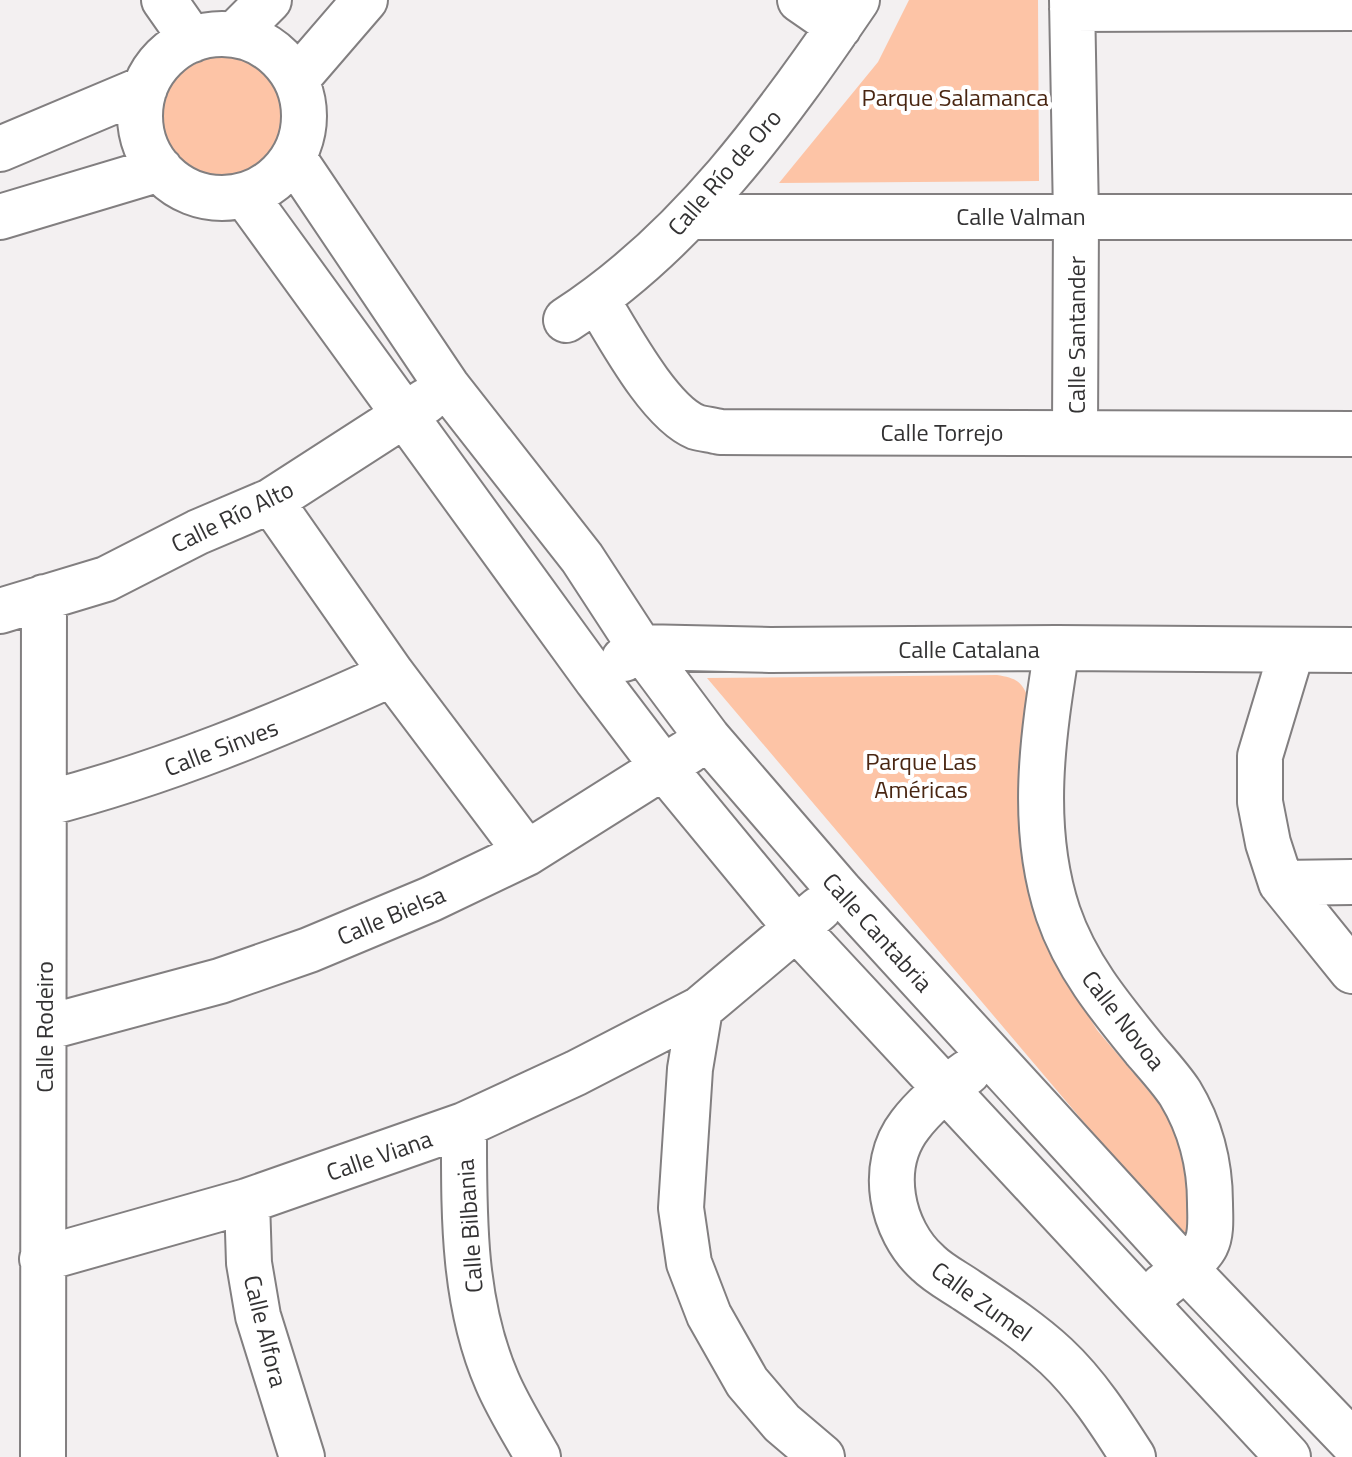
<svg xmlns="http://www.w3.org/2000/svg" width="1352" height="1457" viewBox="0 0 1352 1457" font-family="'Titillium Web',sans-serif">
<style>
.green{fill:#fdc4a6}
.lines{fill:none;stroke-linecap:round;stroke-linejoin:round}
.minor-casing{stroke:#827f80;stroke-width:48}
.minor{stroke:#fff;stroke-width:44}
.labels{text-anchor:middle;dominant-baseline:central;stroke-width:8;stroke-linejoin:round;paint-order:stroke}
.park-label{font-size:24px;fill:#492612;stroke:#fff}
.street-label{font-size:24px;fill:#333233;stroke:#fff}
</style>
<rect width="100%" height="100%" fill="#f3f0f1"/>
<path class="green" d="M 909,0 L 1038,0 L 1039,181 L 779,183 L 878,62 Z
M155 121a67 67 0 1 1 134 0a67 67 0 1 1-134 0Z
M 997,675 C 1014,678 1022,680 1028,698 L 1027,875 L 1052,956 L 1097,1030 L 1162,1107 L 1191,1154 L 1189,1246 L 707,678 Z"/>
<g class="lines">
<defs>
<path id="minor" d="M 164,0 L 192,40
M 800,0 L 839,27
M 1072,0 L 1076,216 L 1075,431
M 1072,9 L 1352,8
M140 116a82 82 0 1 1 164 0a82 82 0 1 1-164 0Z
M 234,35 L 269,0
M 296,80 L 365,0
M 0,149 L 145,88
M 293,157 L 447,386 L 582,558 L 640,647 L 708,738 L 840,891 L 1184,1267 L 1352,1442
M 245,195 L 597,680 L 664,768 L 796,928 L 1288,1457
M 0,217 L 160,169
M 690,217 L 1352,217
M 597,300 C 618,334 659,412 696,427 C 703,429 712,430 720,432 L 1352,434
M 566,320 C 688,241 776,119 857,0
M 271,501 L 392,674 L 527,853
M 0,611 L 106,579 L 198,532 L 271,501 L 426,401
M 1057,648 C 1043,736 1029,825 1058,913 C 1076,966 1110,1007 1145,1050 C 1157,1064 1170,1078 1180,1093 C 1200,1126 1210,1163 1210,1203 C 1210,1215 1212,1233 1206,1245 C 1200,1258 1174,1277 1162,1287
M 1292,650 L 1260,756 L 1260,802 L 1268,843 L 1281,883 L 1352,971
M 624,659 L 640,647 L 770,650 L 1057,648 L 1352,650
M 44,804 C 165,773 278,726 392,674
M 1281,883 L 1352,882
M 700,1009 L 690,1069 L 681,1208 L 689,1263 L 709,1315 L 747,1382 L 782,1423 L 822,1457
M 45,1028 L 220,981 L 309,950 L 431,899 L 527,853 L 689,751
M 968,1072 C 947,1087 925,1105 910,1125 C 878,1166 891,1230 928,1263 C 939,1274 955,1282 968,1291 C 998,1311 1029,1331 1056,1356 C 1087,1385 1110,1421 1133,1457
M 464,1125 C 464,1211 462,1300 497,1381 C 508,1407 524,1432 538,1457
M 247,1201 L 249,1263 L 258,1316 L 302,1457
M 42,1259 L 247,1201 L 464,1125 L 576,1073 L 700,1009 L 819,909
M 43,1457 L 44,597"/>
</defs>
<use href="#minor" class="minor-casing"/>
<use href="#minor" class="minor"/>
</g>
<g class="labels">
<g class="park-label">
<text x="955" y="97">Parque Salamanca</text>
<text x="921" y="761">Parque Las<tspan x="921" dy="28">Américas</tspan></text>
</g>
<g class="street-label">
<text transform="translate(724 172) rotate(-49)">Calle Río de Oro</text>
<text x="1021" y="216">Calle Valman</text>
<text transform="translate(1076 335) rotate(-90)">Calle Santander</text>
<text x="942" y="432">Calle Torrejo</text>
<text transform="translate(232 516) rotate(-26)">Calle Río Alto</text>
<text x="969" y="649">Calle Catalana</text>
<text transform="translate(221 747) rotate(-21)">Calle Sinves</text>
<text transform="translate(391 915) rotate(-23)">Calle Bielsa</text>
<text transform="translate(878 932) rotate(48)">Calle Cantabria</text>
<text transform="translate(1124 1020) rotate(52)">Calle Novoa</text>
<text transform="translate(44 1027) rotate(-90)">Calle Rodeiro</text>
<text transform="translate(379 1155) rotate(-19)">Calle Viana</text>
<text transform="translate(469 1226) rotate(-94)">Calle Bilbania</text>
<text transform="translate(982 1301) rotate(36)">Calle Zumel</text>
<text transform="translate(266 1331) rotate(76)">Calle Alfora</text>
</g>
</g>
</svg>
